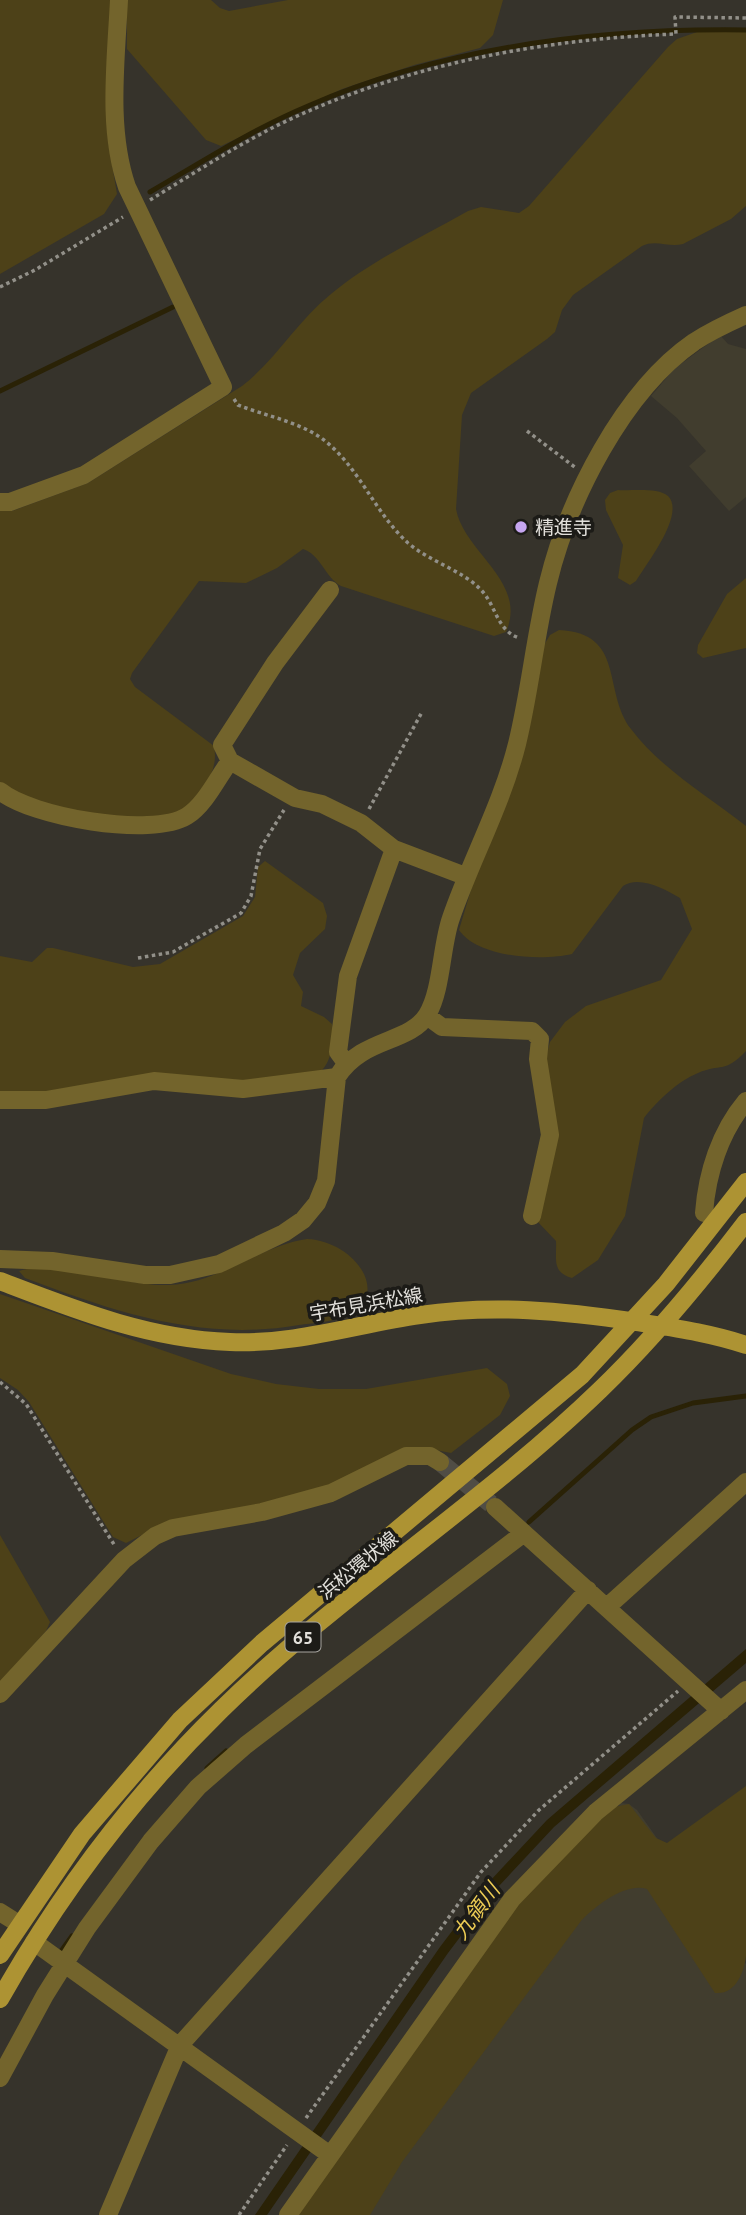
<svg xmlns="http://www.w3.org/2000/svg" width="746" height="2215" viewBox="0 0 746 2215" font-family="'PT Sans','Noto Sans JP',sans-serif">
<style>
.built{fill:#413d2e}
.green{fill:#4d4118}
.water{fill:#2a2206}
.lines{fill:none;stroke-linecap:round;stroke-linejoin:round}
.stream{stroke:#2a2206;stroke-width:5}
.minor-tunnel{stroke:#504d45;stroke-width:18;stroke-dasharray:18 9;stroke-linecap:butt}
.path{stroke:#929089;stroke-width:3.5;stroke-dasharray:3.5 3.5;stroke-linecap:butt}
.minor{stroke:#73642c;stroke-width:18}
.major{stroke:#ad9333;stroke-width:18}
.poi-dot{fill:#c6a6f0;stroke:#1c1b17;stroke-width:2.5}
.labels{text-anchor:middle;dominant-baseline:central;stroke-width:7;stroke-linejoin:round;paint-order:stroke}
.shield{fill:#1c1b17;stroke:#a7a5a0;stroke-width:2}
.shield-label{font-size:18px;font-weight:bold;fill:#e2e0db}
.poi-label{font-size:19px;fill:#e2e0db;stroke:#1c1b17;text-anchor:start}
.street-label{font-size:19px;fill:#e2e0db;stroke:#1c1b17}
.water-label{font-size:21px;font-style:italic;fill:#edcc54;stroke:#1c1b17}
</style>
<rect width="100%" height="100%" fill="#36332b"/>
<path class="built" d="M 720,335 L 728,344 L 746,349 L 746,497 L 729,511 L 689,466 L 706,451 L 677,418 L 651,396 L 674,369 Z
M 621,1803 L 629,1804 L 637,1810 L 746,1964 L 746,2215 L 298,2215 Z"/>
<path class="green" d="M 0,0 L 112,0 L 108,141 L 117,194 L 104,214 L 0,274 Z
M 127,0 L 211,0 L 220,8 L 229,11 L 288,0 L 503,0 L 493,35 L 480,48 L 414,65 L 342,89 L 221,146 L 206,140 L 127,49 Z
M 700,31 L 746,32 L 746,206 L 731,219 L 683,244 C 669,248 656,239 642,246 L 573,295 L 562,310 L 555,332 L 547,339 L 471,393 L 462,415 L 456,509 C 464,553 528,581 506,632 L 494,636 L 341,586 C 325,577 320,554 303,549 L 277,568 L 246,583 L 199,581 L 132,673 L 130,679 L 135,687 L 214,746 C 217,761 213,774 204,786 C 196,798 186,811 172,815 C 129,827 34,811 0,782 L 0,511 L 12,511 L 88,483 L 242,386 C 276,360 297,321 331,294 C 372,260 422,237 468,211 L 481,207 L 519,213 L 529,206 L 668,47 L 677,39 Z
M 618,490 C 631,491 658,487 668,496 C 686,514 646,564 636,581 L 630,585 L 618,578 L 623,545 L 606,510 L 605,500 L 610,493 Z
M 746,578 L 746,648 L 703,658 L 697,653 L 698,645 L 727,594 Z
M 559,630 C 626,633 602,691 631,729 C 660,768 708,796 746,826 L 746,1051 C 724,1074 721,1063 698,1073 C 678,1081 657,1101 644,1118 L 625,1216 L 598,1260 L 572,1278 C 551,1272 557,1258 556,1241 L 537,1221 L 550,1164 L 544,1064 L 550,1042 L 565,1022 L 586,1006 L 661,980 L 692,929 L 680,898 C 665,889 639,875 623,886 L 572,954 C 542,961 478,958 459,930 L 544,645 L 550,635 Z
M 265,861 L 323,903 L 327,916 L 325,929 L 300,953 L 293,975 L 303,992 L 301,1006 L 324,1017 L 332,1024 C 334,1043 332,1065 316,1075 L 45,1095 L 0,1095 L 0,956 L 32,962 L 47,948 L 53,948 L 133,967 L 160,964 L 243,916 L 255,897 L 258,867 Z
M 307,1239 C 356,1241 396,1299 341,1318 C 328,1322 313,1323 299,1325 C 202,1342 115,1312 25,1278 L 19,1271 C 50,1260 130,1287 169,1285 C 220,1283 259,1246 307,1239 Z
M 0,1294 L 231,1374 L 276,1384 L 319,1389 L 366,1389 L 487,1368 L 507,1384 L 510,1396 L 500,1415 L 451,1453 L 420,1447 L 405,1448 L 328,1486 L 261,1504 L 170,1521 L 126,1543 L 113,1537 L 29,1402 L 18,1390 L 0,1378 Z
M 0,1535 L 50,1622 L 46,1631 L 0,1682 Z
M 746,1786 L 746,1956 C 744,1972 736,1995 715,1993 L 647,1889 C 626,1882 595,1906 581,1921 L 402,2162 L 370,2215 L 298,2215 L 493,1935 L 544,1874 L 614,1807 L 629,1804 L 656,1838 L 667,1843 Z"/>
<path class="water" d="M 746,1649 L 746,1663 L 554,1827 L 498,1887 L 448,1953 L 267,2215 L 255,2215 L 440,1947 L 490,1881 L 547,1820 Z"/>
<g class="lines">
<path class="stream" d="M 150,192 C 202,162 253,129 308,106 C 446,46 597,28 746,30
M 0,391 L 173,307
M 529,1522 L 632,1430 L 651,1417 L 693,1403 L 746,1396
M 207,1768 L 226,1751
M 57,1957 L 72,1936"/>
<path class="minor-tunnel" d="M 440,1462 L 491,1504"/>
<path class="path" d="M 150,200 C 191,175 231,149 274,127 C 398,66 539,39 676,34 L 675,17 L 746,18
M 0,287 L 35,270 L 123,217
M 234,399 L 238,405 C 268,417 307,423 331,446 C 362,474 377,515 408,543 C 429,561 463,571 480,589 C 496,604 496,630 519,638
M 527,431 L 576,468
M 369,809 L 422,712
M 138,958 L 173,952 L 241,913 L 251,896 L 260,849 L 284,810
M 0,1382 L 26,1404 L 115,1546
M 306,2118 L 481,1872 L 539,1810 L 678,1691
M 239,2215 L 287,2145"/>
<path class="minor" d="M 0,502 L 10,502 L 84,475 L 223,387 L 127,187 C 107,129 116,61 119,0
M 230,761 L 222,745 L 275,663 L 330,590
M 0,791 C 31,817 152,838 187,816 C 205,805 218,777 230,761 L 295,798 L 322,804 L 361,823 L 394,849 L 465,876
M 427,1016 L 442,1027 L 532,1031 L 540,1039 L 538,1059 L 550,1135 L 532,1216
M 346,1063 L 338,1052 L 348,976 L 394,849
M 0,1100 L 46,1100 L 154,1081 L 243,1089 L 337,1077
M 704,1213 C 707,1173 720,1132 746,1101
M 0,1259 L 52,1261 L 145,1275 L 170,1275 L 219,1264 L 284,1233 L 303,1220 L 317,1203 L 326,1181 L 337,1077 C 362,1037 409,1044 427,1015 C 442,991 441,946 451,918 C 471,860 502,804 517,744 C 530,691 535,636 548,583 C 568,500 623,391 694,342 C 711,331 728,323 746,315
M 495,1507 L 721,1711
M 607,1607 L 746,1482
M 0,1694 L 124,1560 L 155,1536 L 173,1528 L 262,1512 L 331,1493 L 406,1456 L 430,1456 L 440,1462
M 0,1912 L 19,1924
M 34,1942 L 330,2155
M 0,2078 L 45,1995 L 87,1928 L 151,1841 L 198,1787 L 246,1745 L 524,1533
M 108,2215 L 180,2045 L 588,1590
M 288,2215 L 512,1899 L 596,1812 L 746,1690"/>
<path class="major" d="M 0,1281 C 76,1310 148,1339 230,1342 C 294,1345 357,1324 420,1315 C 493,1304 564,1311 637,1322 C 674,1328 710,1333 746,1345
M 0,1955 L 82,1834 L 180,1720 L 262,1643 L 582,1375 L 666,1284 L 746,1182
M 0,1999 C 60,1893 134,1795 221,1710 C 339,1594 481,1505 600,1390 C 653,1339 701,1281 746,1222"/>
</g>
<circle class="poi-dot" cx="521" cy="527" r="7"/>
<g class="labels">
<rect class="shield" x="285.5" y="1622.5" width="35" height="29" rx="5"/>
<g class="shield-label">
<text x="303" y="1637">65</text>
</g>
<g class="poi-label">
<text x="535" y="527">精進寺</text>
</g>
<g class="street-label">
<text transform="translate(366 1304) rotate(-10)">宇布見浜松線</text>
<text transform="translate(358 1565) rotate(-39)">浜松環状線</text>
</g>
<g class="water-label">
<text transform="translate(476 1911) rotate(-54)">九領川</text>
</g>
</g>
</svg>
